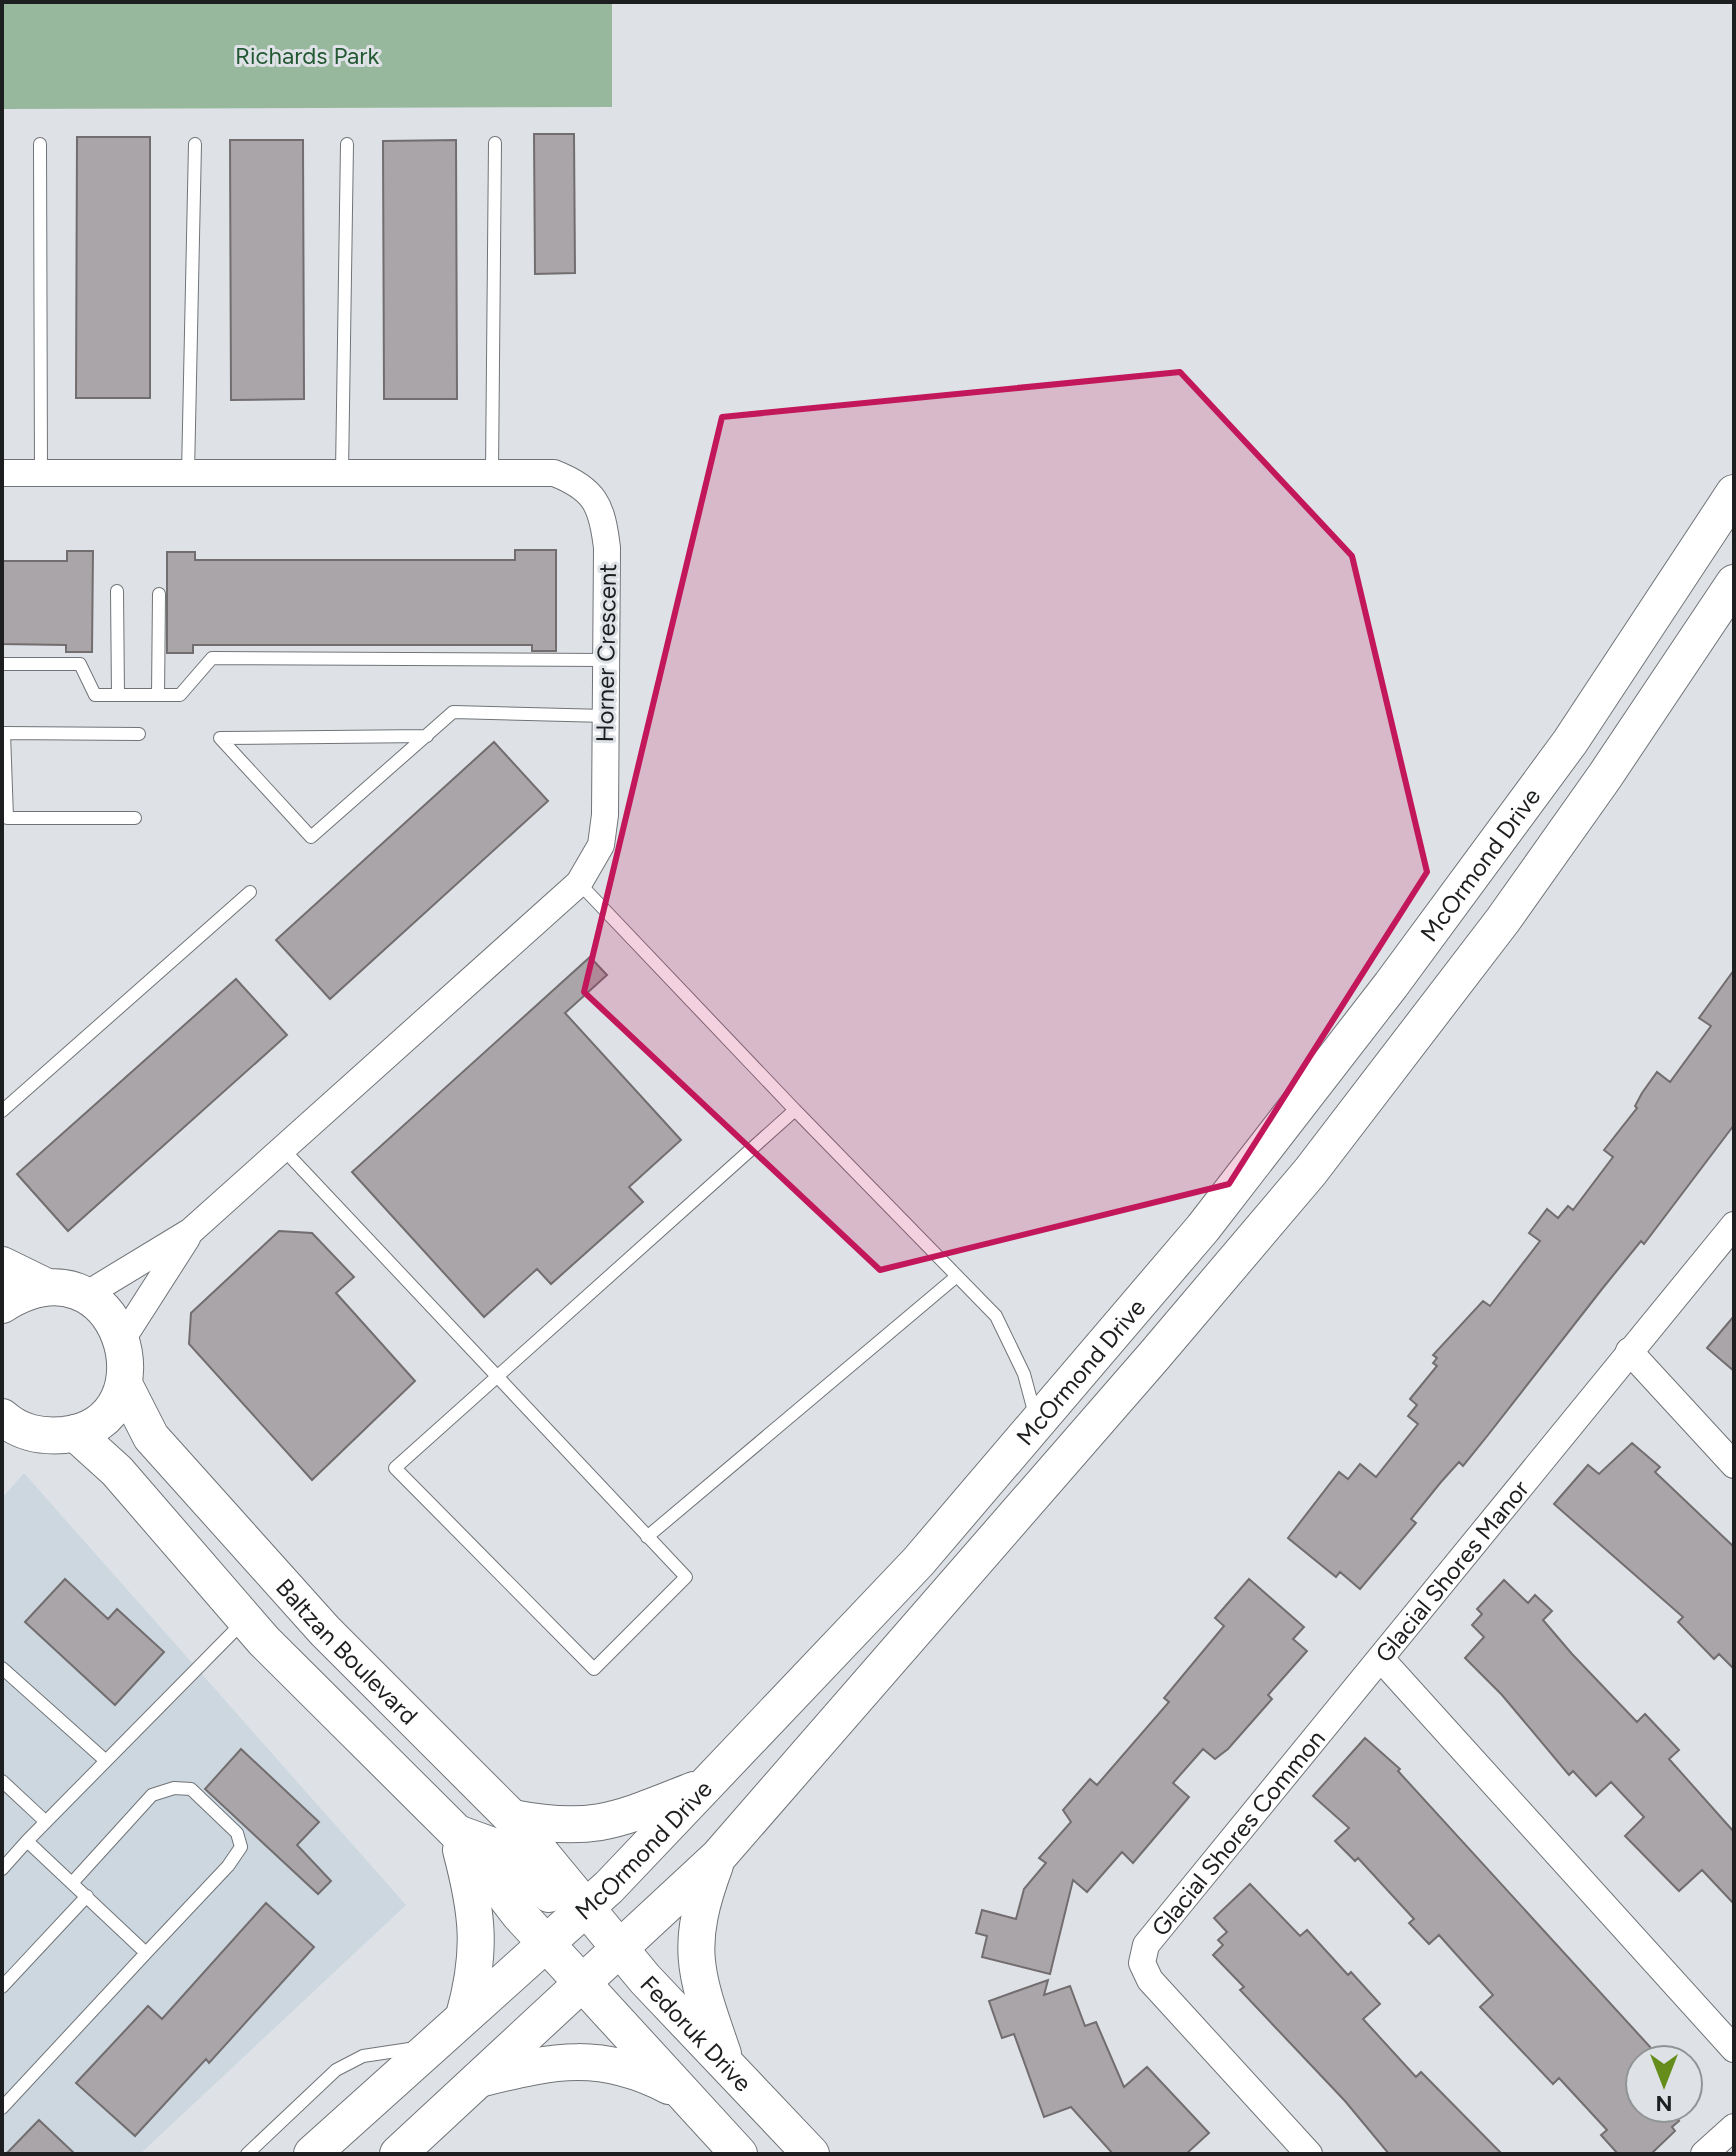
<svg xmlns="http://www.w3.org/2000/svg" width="1736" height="2156" viewBox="0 0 1736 2156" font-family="Figtree,sans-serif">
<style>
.built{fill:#ccd7e0}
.park{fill:#98b89e}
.building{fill:#aaa5a8;stroke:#726d6f;stroke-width:2}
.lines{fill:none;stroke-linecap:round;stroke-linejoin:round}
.lane-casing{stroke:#707478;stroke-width:14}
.street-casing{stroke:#707478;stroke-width:28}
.secondary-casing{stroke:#707478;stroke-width:38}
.lane{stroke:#fff;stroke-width:12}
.street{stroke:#fff;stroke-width:26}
.secondary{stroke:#fff;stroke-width:36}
.marked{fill:#c2185b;fill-opacity:0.2;stroke:#c2185b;stroke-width:6;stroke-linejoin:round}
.labels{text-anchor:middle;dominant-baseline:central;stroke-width:6;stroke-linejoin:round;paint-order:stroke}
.park-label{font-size:24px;fill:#235932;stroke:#dee2e6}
.street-label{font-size:24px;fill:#1d1e1f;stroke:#dee2e6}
</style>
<rect width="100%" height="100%" fill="#dee2e6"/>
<path class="built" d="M 24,1473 L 406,1905 L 140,2154 L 2,2154 L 2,1498 Z"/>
<path class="park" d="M 2,2 L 612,2 L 612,107 L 2,109 Z"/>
<path class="building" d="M 534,134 L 574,134 L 575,273 L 535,274 Z
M 77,137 L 150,137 L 150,398 L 76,398 Z
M 230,140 L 303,140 L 304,399 L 231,400 Z
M 456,140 L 457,399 L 384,399 L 383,141 Z
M 515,550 L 556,550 L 556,651 L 532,651 L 532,645 L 193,645 L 193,653 L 167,653 L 167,552 L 195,552 L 195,560 L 515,560 Z
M 67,551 L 93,551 L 92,652 L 66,652 L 66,645 L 2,644 L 2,561 L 67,561 Z
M 494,742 L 548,801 L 330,999 L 276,940 Z
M 590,957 L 607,975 L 565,1013 L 681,1140 L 629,1187 L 643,1202 L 551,1284 L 537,1269 L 484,1317 L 352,1172 Z
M 1734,970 L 1734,1125 L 1644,1244 L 1641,1241 L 1602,1289 L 1488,1435 L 1463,1466 L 1459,1462 L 1441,1482 L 1411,1519 L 1416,1523 L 1360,1589 L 1340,1572 L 1336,1577 L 1288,1538 L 1339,1472 L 1348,1479 L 1360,1464 L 1376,1477 L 1418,1424 L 1408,1416 L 1417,1405 L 1410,1399 L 1437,1366 L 1433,1363 L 1437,1358 L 1433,1355 L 1483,1301 L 1490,1306 L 1540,1241 L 1529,1233 L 1547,1209 L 1558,1218 L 1568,1206 L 1573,1210 L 1613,1157 L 1604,1150 L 1637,1108 L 1635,1106 L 1642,1093 L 1657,1072 L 1670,1082 L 1711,1026 L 1699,1018 Z
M 236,979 L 287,1035 L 68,1231 L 17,1174 Z
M 279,1231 L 312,1233 L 354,1277 L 336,1293 L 415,1381 L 312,1480 L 189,1344 L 191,1313 Z
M 1734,1316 L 1734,1371 L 1707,1348 Z
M 1632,1443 L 1660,1467 L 1655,1472 L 1734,1547 L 1734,1669 L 1719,1654 L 1714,1659 L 1678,1622 L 1683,1617 L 1554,1504 L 1588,1465 L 1599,1474 Z
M 65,1579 L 108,1619 L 117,1609 L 164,1652 L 115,1705 L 25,1622 Z
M 1249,1579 L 1304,1627 L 1293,1639 L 1307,1651 L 1268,1695 L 1272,1699 L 1228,1749 L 1215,1759 L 1203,1749 L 1173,1783 L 1189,1797 L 1133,1863 L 1122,1852 L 1087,1892 L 1073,1880 L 1050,1974 L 982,1957 L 987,1936 L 976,1933 L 982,1910 L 1016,1919 L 1024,1889 L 1046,1863 L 1039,1858 L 1071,1822 L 1063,1810 L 1090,1779 L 1097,1785 L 1169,1702 L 1164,1698 L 1224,1626 L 1215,1618 Z
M 1504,1580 L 1528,1603 L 1535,1595 L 1552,1611 L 1543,1620 L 1572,1654 L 1637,1722 L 1645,1714 L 1679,1750 L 1669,1759 L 1734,1832 L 1734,1904 L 1702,1870 L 1679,1891 L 1625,1836 L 1644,1817 L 1611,1782 L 1596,1796 L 1573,1771 L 1569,1775 L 1502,1695 L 1465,1658 L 1484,1637 L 1472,1625 L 1482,1614 L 1477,1609 Z
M 1365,1738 L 1400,1769 L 1398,1771 L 1662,2060 L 1640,2060 L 1640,2108 L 1668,2108 L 1679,2121 L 1672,2127 L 1675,2131 L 1651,2154 L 1618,2154 L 1601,2135 L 1607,2130 L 1559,2078 L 1553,2084 L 1480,2007 L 1493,1995 L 1455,1953 L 1439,1935 L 1429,1944 L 1409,1923 L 1414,1919 L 1358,1858 L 1355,1861 L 1335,1841 L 1349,1828 L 1313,1796 Z
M 241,1749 L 319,1822 L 297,1845 L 331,1881 L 318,1894 L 205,1789 Z
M 1250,1884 L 1300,1936 L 1307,1930 L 1348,1975 L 1351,1972 L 1380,2004 L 1363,2019 L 1416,2077 L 1421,2072 L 1502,2154 L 1389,2154 L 1345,2101 L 1240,1990 L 1244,1987 L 1213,1955 L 1223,1945 L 1218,1940 L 1227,1932 L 1214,1918 Z
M 266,1903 L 314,1947 L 209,2063 L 206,2059 L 135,2136 L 76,2083 L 148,2006 L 162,2019 Z
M 1048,1980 L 1044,1995 L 1070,1986 L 1085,2026 L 1096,2022 L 1124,2087 L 1147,2067 L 1209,2133 L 1186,2154 L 1113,2154 L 1071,2107 L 1044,2117 L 1014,2034 L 1002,2038 L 989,2001 Z
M 39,2120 L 75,2154 L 6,2154 Z"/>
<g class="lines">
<defs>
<path id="lane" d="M 40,144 L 41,473
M 342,472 L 347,144
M 492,472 L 495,143
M 188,473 L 195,144
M 117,591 L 118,695
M 2,664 L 80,664 L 95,695 L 180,695 L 212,658 L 606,660
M 158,695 L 159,594
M 220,738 L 311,837 L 453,712 L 606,716
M 220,738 L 427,736
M 135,818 L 7,818 L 4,733 L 139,734
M 795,1110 L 996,1316 L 1024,1374 L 1035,1415
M 2,1111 L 250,892
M 283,1149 L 686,1577 L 594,1669 L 395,1468 L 795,1110 L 579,883
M 647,1537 L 957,1276
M 2,1668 L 106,1761
M 2,1781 L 46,1822
M 2,1869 L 27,1841
M 72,1883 L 152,1795 L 174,1788 L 191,1789 L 237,1833 L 241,1847 L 228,1866 L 146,1953 L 27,1841 L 243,1622
M 2,1987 L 87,1896
M 2,2108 L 146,1953
M 247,2154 L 336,2070 L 363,2056 L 416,2048"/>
<g id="street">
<path d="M 2,473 L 554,473 C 595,489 602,505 607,548 L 605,815 L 601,845 L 579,883 L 191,1231 L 84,1296"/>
<path d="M 123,1338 L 187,1238"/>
<path d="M 1629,1351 L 1734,1465"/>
<path d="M 1382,1660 L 1734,2049"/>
<path id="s1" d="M 1309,2154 L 1150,1980 L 1142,1963 L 1146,1945 L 1734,1225"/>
<path d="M 1704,2154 L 1734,2127"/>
</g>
<g id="secondary">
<path d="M 2,1265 L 45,1286"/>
<path d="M 2,1305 C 120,1229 177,1422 64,1435 C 40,1437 20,1433 2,1417"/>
<path id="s2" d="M 124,1384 L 151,1437 L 325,1631 L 512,1818 L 645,1979 L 811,2154"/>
<path d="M 75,1433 L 117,1471 L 264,1641 L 457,1833 L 519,1914 L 739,2154"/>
<path d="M 512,1818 C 594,1834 620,1819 694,1790"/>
<path d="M 457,1833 L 504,1850 L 549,1894"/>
<path d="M 461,1850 C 478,1914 482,1952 464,2016"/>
<path d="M 715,1865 C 684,1948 695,1973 723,2054"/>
<path d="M 483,2078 C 555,2060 601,2051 669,2086"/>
<path id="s3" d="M 312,2154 L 609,1887 L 918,1562 L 1203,1228 L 1391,985 L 1570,742 L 1734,493"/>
<path d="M 398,2154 L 718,1857 L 1154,1356 L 1310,1172 L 1503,920 L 1605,776 L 1734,583"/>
</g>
</defs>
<use href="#lane" class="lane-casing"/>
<use href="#street" class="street-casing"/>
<use href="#secondary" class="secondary-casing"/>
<use href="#lane" class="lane"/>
<use href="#street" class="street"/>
<use href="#secondary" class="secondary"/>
</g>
<path class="marked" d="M 1180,372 L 1352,556 L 1427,872 L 1229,1184 L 880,1270 L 584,992 L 722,417 Z"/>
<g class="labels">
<g class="park-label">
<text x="307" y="55">Richards Park</text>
</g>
<g class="street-label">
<text transform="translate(606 653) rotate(-89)">Horner Crescent</text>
<text stroke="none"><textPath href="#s3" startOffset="1744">McOrmond Drive</textPath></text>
<text stroke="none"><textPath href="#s3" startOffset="1098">McOrmond Drive</textPath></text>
<text stroke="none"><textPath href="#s1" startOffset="756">Glacial Shores Manor</textPath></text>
<text stroke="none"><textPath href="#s2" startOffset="350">Baltzan Boulevard</textPath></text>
<text stroke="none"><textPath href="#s1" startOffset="418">Glacial Shores Common</textPath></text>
<text stroke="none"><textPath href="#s3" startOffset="450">McOrmond Drive</textPath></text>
<text stroke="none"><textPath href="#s2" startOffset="868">Fedoruk Drive</textPath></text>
</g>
</g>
<rect width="1736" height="2156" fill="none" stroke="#1d1e1f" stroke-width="8"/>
<g transform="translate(1664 2084) rotate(180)"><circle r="38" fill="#dee2e6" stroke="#919496" stroke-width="2"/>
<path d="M0-6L14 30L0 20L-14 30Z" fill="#648d1c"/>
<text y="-12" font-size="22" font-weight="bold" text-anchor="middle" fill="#1d1e1f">N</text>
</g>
</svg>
